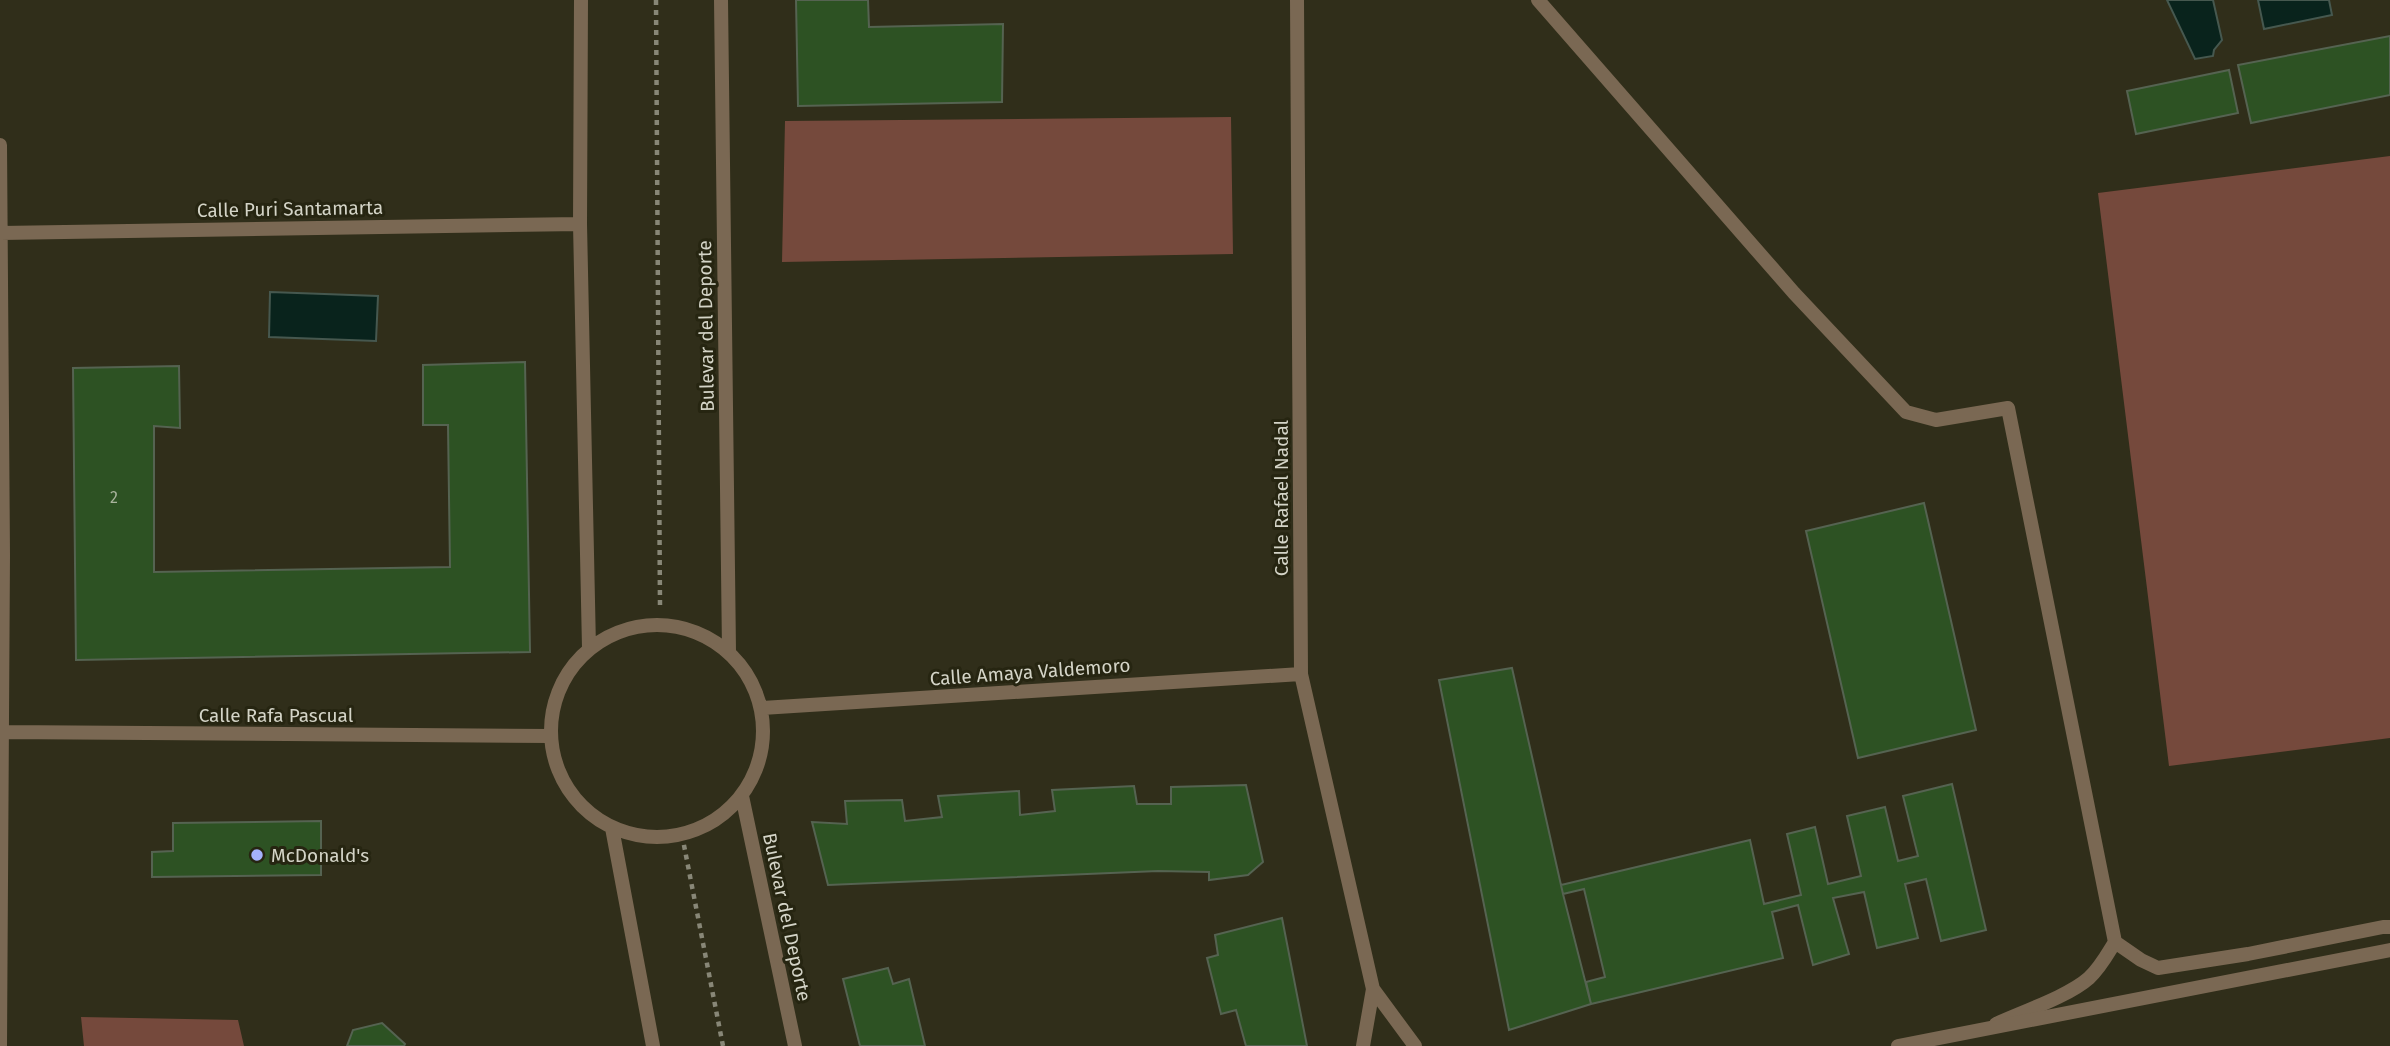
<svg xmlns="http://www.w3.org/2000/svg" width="2390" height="1046" viewBox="0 0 2390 1046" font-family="'Fira Sans',sans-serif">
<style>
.green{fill:#75493c}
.water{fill:#09231c;stroke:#46584f;stroke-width:2}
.building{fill:#2d5223;stroke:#556351;stroke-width:2}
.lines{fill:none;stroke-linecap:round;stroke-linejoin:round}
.path{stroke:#888777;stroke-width:4.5;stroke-dasharray:5 5;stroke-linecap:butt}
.minor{stroke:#7a6853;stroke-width:14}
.tertiary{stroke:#7a6853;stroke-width:14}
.poi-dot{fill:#a4b2fc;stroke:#262511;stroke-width:2.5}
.labels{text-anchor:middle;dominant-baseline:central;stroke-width:6;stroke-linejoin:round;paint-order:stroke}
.number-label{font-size:16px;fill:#aab49e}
.street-label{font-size:19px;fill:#d4d4c7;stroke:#262511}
.poi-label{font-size:19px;fill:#d4d4c7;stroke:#262511;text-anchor:start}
</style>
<rect width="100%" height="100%" fill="#302e1a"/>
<path class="green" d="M 1231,117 L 1233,254 L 782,262 L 785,121 Z
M 2390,156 L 2390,738 L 2169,766 L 2098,193 Z
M 81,1017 L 238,1020 L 244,1046 L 84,1046 Z"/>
<path class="water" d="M 2167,0 L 2213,0 L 2222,40 L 2214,50 L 2213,56 L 2195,59 Z
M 2258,0 L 2329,0 L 2332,15 L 2264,29 Z
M 270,292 L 378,296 L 376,341 L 269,337 Z"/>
<path class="building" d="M 796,0 L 868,0 L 869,27 L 1003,24 L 1002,102 L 798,106 Z
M 2390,36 L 2390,95 L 2251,123 L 2238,65 Z
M 2229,70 L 2238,113 L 2136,134 L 2127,91 Z
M 525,362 L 530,652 L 76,660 L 73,368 L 179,366 L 180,428 L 154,426 L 154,572 L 450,567 L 448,425 L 423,425 L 423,365 Z
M 1924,503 L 1976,730 L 1858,758 L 1806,531 Z
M 1512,668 L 1563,894 L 1591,1004 L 1509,1030 L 1439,680 Z
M 1952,784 L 1986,930 L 1941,941 L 1926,879 L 1905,884 L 1918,938 L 1877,948 L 1864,892 L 1833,898 L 1849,954 L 1813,965 L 1798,905 L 1772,912 L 1783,958 L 1591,1004 L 1586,982 L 1605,977 L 1584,889 L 1563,894 L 1561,885 L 1750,840 L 1764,904 L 1801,895 L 1787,834 L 1815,827 L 1828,884 L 1861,876 L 1847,816 L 1885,807 L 1898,861 L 1918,856 L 1903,796 Z
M 1246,785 L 1263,862 L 1248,875 L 1209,880 L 1209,872 L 1158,871 L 828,885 L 812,822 L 847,824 L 845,801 L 902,800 L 905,821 L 942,817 L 938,796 L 1019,791 L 1020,815 L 1055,811 L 1052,790 L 1134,786 L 1137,804 L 1171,804 L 1171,787 Z
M 321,821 L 321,875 L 152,877 L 152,852 L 173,851 L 173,823 Z
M 1282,918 L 1307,1046 L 1246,1046 L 1236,1010 L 1221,1014 L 1207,958 L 1218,955 L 1215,935 Z
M 888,968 L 893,984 L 909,979 L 925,1046 L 860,1046 L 843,979 Z
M 382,1023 L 405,1044 L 404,1046 L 347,1046 L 353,1030 Z"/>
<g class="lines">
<path class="path" d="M 656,0 L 660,606
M 682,835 L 723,1046"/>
<path class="minor" d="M 581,0 L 580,224 L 589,648
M 721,0 L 729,651
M 1297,0 L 1301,674 L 1373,989 L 1415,1046
M 1538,0 L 1794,293 L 1906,412 L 1936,420 L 2008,408 L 2115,942 C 2107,955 2100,968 2089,978 C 2069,996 2022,1012 1996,1024
M 0,145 L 3,555 L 0,1046
M 1,233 L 580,224
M551 731a106 106 0 1 1 212 0a106 106 0 1 1-212 0Z
M 762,708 L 1301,674
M 2,732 L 550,736
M 742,796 L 795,1046
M 612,828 L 653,1046
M 2115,942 L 2141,960 L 2158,968 L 2248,954 L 2383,927 L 2390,927
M 1363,1046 L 1373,989"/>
<path class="tertiary" d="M 1898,1046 L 2390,950"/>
</g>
<circle class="poi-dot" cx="257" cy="855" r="7"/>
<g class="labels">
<g class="number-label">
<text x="114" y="497">2</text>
</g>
<g class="street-label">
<text transform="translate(290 209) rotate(-1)">Calle Puri Santamarta</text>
<text transform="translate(706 326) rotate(-91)">Bulevar del Deporte</text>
<text transform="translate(1281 498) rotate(-90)">Calle Rafael Nadal</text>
<text transform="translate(1030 672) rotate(-4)">Calle Amaya Valdemoro</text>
<text x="276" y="715">Calle Rafa Pascual</text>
<text transform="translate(787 917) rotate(78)">Bulevar del Deporte</text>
</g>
<g class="poi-label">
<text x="271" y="855">McDonald's</text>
</g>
</g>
</svg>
